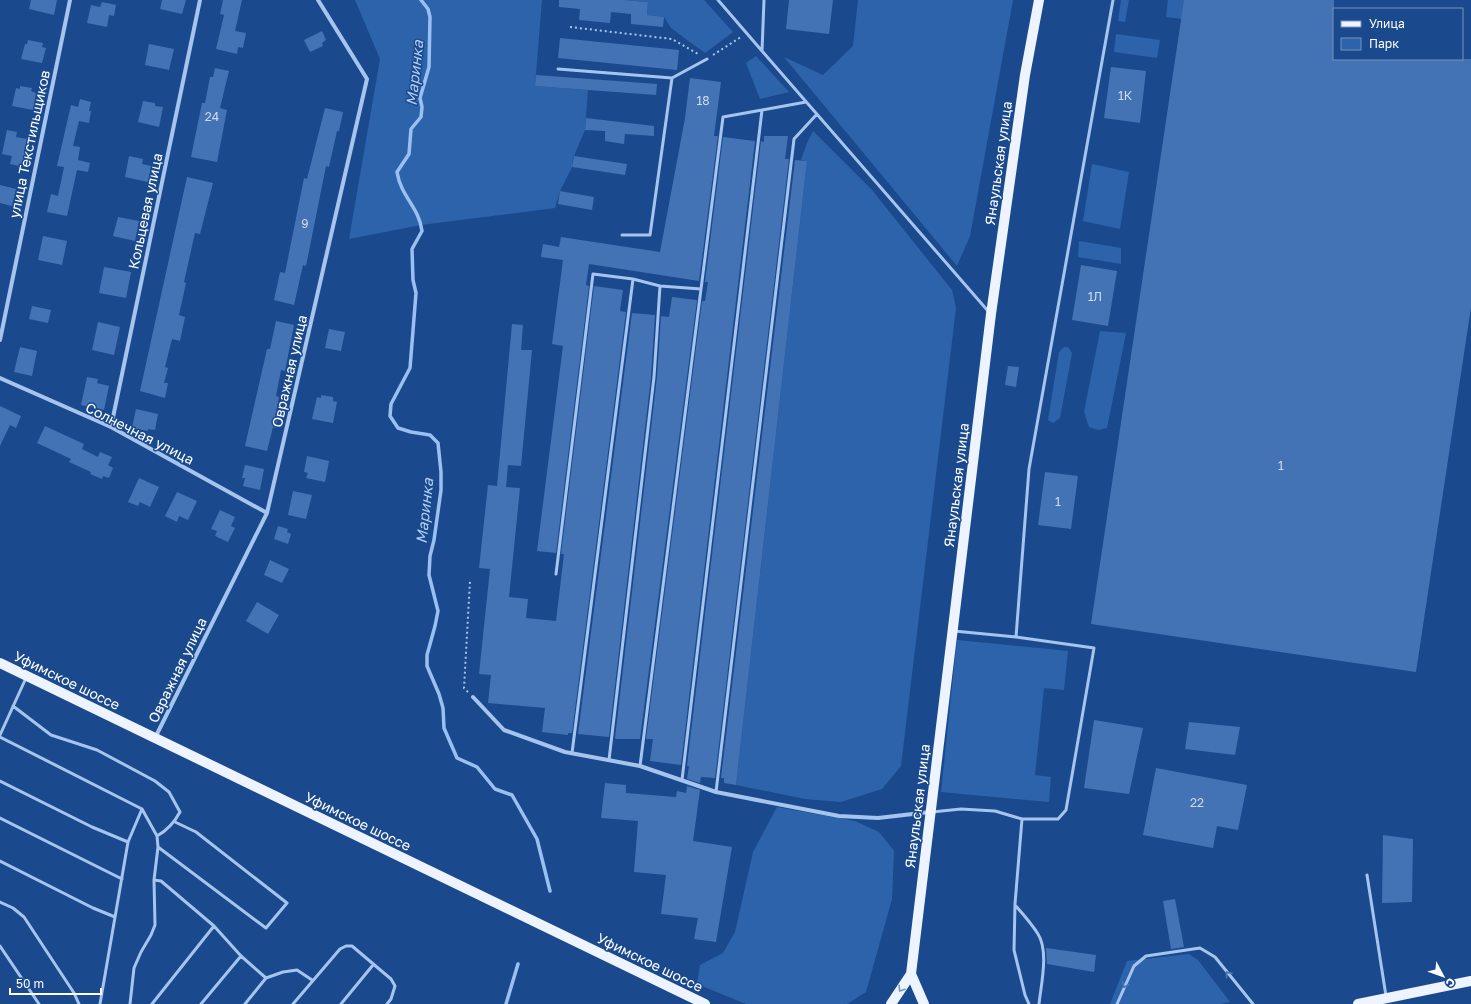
<svg xmlns="http://www.w3.org/2000/svg" width="1471" height="1004" viewBox="0 0 1471 1004" font-family="'Golos Text',sans-serif">
<style>
.green{fill:#2d63ab}
.lines{fill:none;stroke-linecap:round;stroke-linejoin:round}
.stream{stroke:#99c0f0;stroke-width:3.5}
.building{fill:#4373b5}
.path{stroke:#a6c5ee;stroke-width:2;stroke-dasharray:2 3;stroke-linecap:butt}
.lane{stroke:#a6c5ee;stroke-width:3}
.street{stroke:#a6c5ee;stroke-width:4}
.primary{stroke:#edf4ff;stroke-width:10}
.oneway{stroke:#4b75af}
.oneway2{stroke:#7996c0}
.labels{text-anchor:middle;dominant-baseline:central;stroke-width:3;stroke-linejoin:round;paint-order:stroke}
.number-label{font-size:12px;fill:#d0dcec}
.street-label{font-size:14px;fill:#fff;stroke:#1a4a8d}
.water-label{font-size:15px;font-style:italic;fill:#b2cff5;stroke:#1a4a8d}
</style>
<rect width="100%" height="100%" fill="#1a4a8d"/>
<path class="green" d="M 355,0 L 542,0 L 535,86 L 588,90 L 585,130 L 573,158 L 572,167 L 560,191 L 555,208 L 421,225 L 349,239 L 380,59 Z
M 623,0 L 704,0 L 733,32 L 705,53 L 671,28 L 664,17 L 647,15 L 648,2 Z
M 858,0 L 1013,0 L 970,236 L 957,266 L 784,57 L 823,75 L 853,46 Z
M 1121,0 L 1129,0 L 1125,22 L 1118,21 Z
M 1168,0 L 1185,0 L 1182,19 L 1166,17 Z
M 1116,34 L 1160,40 L 1157,58 L 1114,52 Z
M 756,56 L 789,92 L 760,99 L 746,63 Z
M 813,131 L 872,190 L 952,290 L 956,308 L 901,766 L 882,789 L 841,802 L 805,799 L 736,785 L 807,161 L 801,160 L 807,143 Z
M 1092,164 L 1129,172 L 1120,229 L 1083,221 Z
M 1079,241 L 1121,248 L 1121,264 L 1078,257 Z
M 1100,331 L 1126,333 L 1107,428 L 1098,430 L 1089,427 L 1084,412 Z
M 1064,347 L 1068,347 L 1072,353 L 1060,418 L 1053,423 L 1048,420 L 1059,352 Z
M 957,640 L 1068,651 L 1064,690 L 1044,688 L 1035,775 L 1051,777 L 1049,802 L 941,792 Z
M 777,807 L 855,821 L 879,832 L 894,851 L 892,899 L 866,992 L 847,1004 L 746,1004 L 697,984 L 700,965 L 723,953 L 735,932 L 753,852 Z
M 1189,954 L 1198,960 L 1230,1002 L 1221,1004 L 1110,1004 L 1127,961 Z"/>
<g class="lines">
<path class="stream" d="M 421,0 L 428,9 L 430,17 L 429,67 L 420,98 L 422,107 L 421,117 L 411,129 L 409,154 L 397,172 C 401,197 419,207 422,231 L 412,249 L 413,280 L 416,293 L 410,368 L 391,404 L 390,416 L 398,428 L 411,432 L 430,435 L 438,443 L 441,472 L 441,490 L 434,540 L 430,556 L 429,575 L 438,611 L 435,626 L 427,655 L 427,666 L 439,694 L 443,708 L 444,728 L 457,758 L 477,767 L 495,789 L 512,795 L 537,839 L 550,891
M 506,1004 L 518,964"/>
</g>
<path class="building" d="M 31,0 L 57,0 L 54,15 L 29,9 Z
M 162,0 L 186,0 L 182,14 L 160,9 Z
M 223,0 L 242,0 L 235,31 L 246,33 L 243,48 L 238,47 L 237,54 L 216,49 L 224,15 L 220,14 Z
M 559,0 L 623,0 L 648,2 L 647,15 L 664,17 L 663,27 L 631,24 L 631,14 L 611,12 L 610,23 L 579,20 L 580,9 L 559,7 Z
M 789,0 L 833,0 L 829,34 L 786,29 Z
M 1184,0 L 1334,0 L 1334,59 L 1471,59 L 1471,307 L 1416,672 L 1091,624 Z
M 102,2 L 116,5 L 114,16 L 109,15 L 107,27 L 87,23 L 91,5 L 100,7 Z
M 322,31 L 326,40 L 322,43 L 323,46 L 310,52 L 304,40 Z
M 560,38 L 679,50 L 677,70 L 558,58 Z
M 28,40 L 43,43 L 42,47 L 46,48 L 42,63 L 21,59 L 25,44 L 27,44 Z
M 149,44 L 174,49 L 169,70 L 145,65 Z
M 1111,67 L 1146,71 L 1140,123 L 1104,118 Z
M 215,68 L 229,71 L 220,108 L 227,110 L 217,162 L 191,157 L 202,103 L 205,103 L 210,77 L 213,77 Z
M 536,75 L 657,84 L 656,95 L 535,86 Z
M 690,78 L 721,82 L 714,136 L 718,136 L 699,281 L 589,264 L 586,285 L 589,286 L 556,553 L 537,551 L 563,346 L 552,344 L 563,260 L 541,257 L 543,244 L 559,247 L 561,237 L 660,252 L 685,118 Z
M 20,86 L 32,88 L 31,91 L 36,93 L 33,110 L 12,106 L 16,88 L 20,89 Z
M 80,99 L 91,102 L 89,111 L 91,111 L 89,123 L 79,121 L 73,146 L 80,147 L 78,160 L 90,163 L 88,172 L 77,170 L 67,216 L 47,212 L 51,194 L 58,196 L 64,167 L 57,166 L 71,105 L 78,107 Z
M 143,101 L 155,103 L 155,106 L 163,107 L 159,127 L 138,122 Z
M 325,108 L 343,112 L 339,131 L 337,131 L 329,167 L 326,166 L 306,266 L 303,265 L 294,305 L 274,300 L 280,272 L 285,273 L 304,178 L 307,179 Z
M 586,118 L 654,126 L 654,136 L 625,134 L 624,144 L 605,141 L 605,131 L 585,130 Z
M 7,130 L 17,132 L 16,137 L 27,139 L 24,152 L 27,153 L 24,167 L 10,164 L 12,156 L 2,154 Z
M 764,136 L 788,136 L 785,159 L 789,159 L 715,778 L 701,777 L 700,783 L 687,779 L 689,766 L 687,766 L 761,141 L 764,142 Z
M 723,137 L 755,141 L 681,765 L 650,761 L 653,739 L 646,739 L 702,301 L 705,301 L 708,282 L 705,282 Z
M 129,156 L 143,159 L 142,164 L 151,166 L 148,182 L 125,177 Z
M 574,156 L 627,164 L 625,175 L 572,167 Z
M 795,160 L 807,161 L 736,785 L 724,783 L 724,778 L 721,778 Z
M 187,177 L 213,183 L 200,234 L 195,233 L 184,282 L 186,283 L 179,315 L 185,317 L 180,341 L 172,339 L 165,367 L 168,368 L 164,383 L 168,383 L 165,398 L 140,391 Z
M 0,185 L 16,189 L 12,206 L 0,203 Z
M 560,191 L 594,197 L 592,210 L 558,204 Z
M 118,217 L 139,221 L 135,241 L 113,236 Z
M 43,236 L 67,241 L 62,265 L 38,260 Z
M 1081,265 L 1117,271 L 1108,326 L 1072,320 Z
M 104,267 L 131,272 L 126,298 L 99,293 Z
M 594,286 L 623,290 L 620,311 L 626,312 L 572,733 L 568,733 L 568,735 L 542,732 L 545,708 L 488,703 L 491,675 L 479,674 L 490,569 L 479,568 L 488,485 L 497,486 L 512,324 L 523,325 L 521,350 L 532,350 L 521,466 L 508,465 L 506,487 L 520,488 L 509,597 L 528,599 L 526,618 L 556,621 L 564,554 L 561,554 Z
M 672,297 L 697,300 L 640,739 L 616,739 L 615,738 L 657,377 L 661,316 L 669,317 Z
M 32,306 L 51,310 L 48,323 L 29,319 Z
M 632,313 L 655,315 L 651,377 L 609,737 L 578,734 Z
M 276,321 L 294,325 L 285,371 L 281,370 L 276,396 L 279,397 L 275,417 L 278,417 L 276,428 L 273,427 L 267,451 L 245,446 L 267,349 L 270,349 Z
M 98,322 L 120,327 L 114,355 L 92,350 Z
M 329,329 L 345,332 L 341,351 L 325,348 Z
M 20,347 L 37,351 L 32,376 L 14,372 Z
M 1008,366 L 1019,367 L 1016,387 L 1005,385 Z
M 87,377 L 98,379 L 97,383 L 109,386 L 104,410 L 81,405 Z
M 321,395 L 333,397 L 333,401 L 337,402 L 333,423 L 312,419 L 317,397 L 321,398 Z
M 0,406 L 21,416 L 16,428 L 10,425 L 0,446 Z
M 136,409 L 158,414 L 155,430 L 148,429 L 148,431 L 132,428 Z
M 45,426 L 84,444 L 82,449 L 98,457 L 100,452 L 112,457 L 108,465 L 113,468 L 109,478 L 103,476 L 102,479 L 90,474 L 91,472 L 69,462 L 71,459 L 37,443 Z
M 307,456 L 329,461 L 325,482 L 306,478 L 308,473 L 304,472 Z
M 245,465 L 264,469 L 260,490 L 243,486 L 245,478 L 242,478 Z
M 1045,472 L 1078,476 L 1071,529 L 1038,525 Z
M 139,478 L 159,487 L 150,507 L 140,502 L 138,506 L 128,502 Z
M 293,491 L 312,495 L 306,519 L 288,515 Z
M 177,492 L 197,501 L 188,520 L 179,516 L 177,522 L 165,516 Z
M 220,510 L 235,517 L 231,526 L 235,528 L 228,542 L 215,536 L 217,531 L 211,529 Z
M 278,526 L 288,529 L 287,532 L 291,534 L 288,544 L 274,539 Z
M 270,560 L 289,569 L 282,583 L 264,575 Z
M 257,602 L 279,615 L 268,634 L 246,621 Z
M 1094,720 L 1143,728 L 1129,794 L 1084,788 Z
M 1189,722 L 1240,727 L 1235,755 L 1185,749 Z
M 1156,768 L 1247,785 L 1238,830 L 1217,826 L 1213,848 L 1143,835 Z
M 605,783 L 626,785 L 626,793 L 676,797 L 677,791 L 686,793 L 687,786 L 700,790 L 693,841 L 732,847 L 716,942 L 694,939 L 698,918 L 661,914 L 666,875 L 634,872 L 638,821 L 601,818 Z
M 1383,835 L 1413,839 L 1412,902 L 1382,903 Z
M 1175,899 L 1184,947 L 1171,949 L 1163,901 Z
M 1046,948 L 1096,955 L 1094,972 L 1047,964 Z"/>
<g class="lines">
<path class="path" d="M 570,27 L 672,39 L 700,55
M 713,55 L 741,37
M 468,692 L 464,688 L 470,581"/>
<path class="lane" d="M 718,0 L 762,51 L 764,0
M 762,51 L 988,311
M 558,69 L 672,78 L 707,59
M 622,235 L 650,235 L 672,78
M 556,574 L 593,274 L 633,279
M 954,631 L 1016,637 L 1029,469 L 1113,0
M 1016,637 L 1094,648 L 1066,810 L 1058,819 L 1022,819
M 13,706 L 51,735 L 97,750 L 155,781 L 169,792 L 180,812 C 174,823 168,830 157,836
M 0,735 L 26,678
M 0,737 L 142,809 L 157,836 L 158,847 L 154,880 L 155,925 L 151,935 L 141,952 L 134,968 L 130,1004
M 572,753 L 633,279 L 660,286
M 609,760 L 654,377 L 660,286 L 701,289
M 640,766 L 723,117 L 762,110
M 682,780 L 762,110 L 806,102
M 0,781 L 92,827 L 128,842
M 716,792 L 794,139 L 817,114
M 932,812 L 961,809 L 995,811 L 1022,819 L 1015,904 L 1014,950 L 1025,995 L 1029,1004
M 0,818 L 122,879
M 158,847 L 266,928 L 287,903 L 196,832 L 175,822
M 0,861 L 93,908 L 115,917
M 1367,875 L 1386,996
M 154,880 L 161,881 L 214,926 L 241,956 L 266,978 L 283,972 L 297,970 L 312,980
M 0,902 L 13,908 L 24,917 L 74,993 L 79,1004
M 1015,905 C 1023,914 1032,924 1038,934 C 1049,951 1041,985 1039,1004
M 0,946 L 39,1004
M 100,1004 L 128,842 L 142,809
M 152,1004 L 214,926
M 201,1004 L 241,956
M 245,1004 L 266,978
M 293,1004 L 340,949 L 346,946 L 352,946 L 391,979 L 395,986 L 391,999 L 387,1004
M 341,1004 L 373,965
M 1117,1004 L 1134,966 L 1146,956 L 1200,948 L 1215,957 L 1253,1004"/>
<path class="street" d="M 0,340 L 70,0
M 0,378 L 111,427 L 267,513
M 111,427 L 200,0
M 473,697 L 504,730 L 565,752 L 640,766 L 716,792 L 839,816 L 878,818 L 930,812
M 155,738 L 267,513 L 367,79 L 318,0"/>
<path class="primary" d="M 0,663 L 705,1004
M 911,974 L 924,1004
M 891,1004 L 911,974 L 991,314 L 1025,75 L 1039,0
M 1358,1004 L 1471,981"/>
</g>
<defs><path id="oneway-chevron" d="M-2-3.5L2.5 0L-2 3.5" fill="none" stroke-width="1.6" stroke-linecap="round" stroke-linejoin="round"/></defs>
<g class="oneway">
<use href="#oneway-chevron" transform="translate(1228 974) rotate(-129)"/>
<use href="#oneway-chevron" transform="translate(1125 985) rotate(113)"/>
</g>
<use class="oneway2" href="#oneway-chevron" transform="translate(901 989) rotate(123)"/>
<g class="labels">
<g class="number-label">
<text x="1125" y="95">1К</text>
<text x="703" y="100">18</text>
<text x="212" y="116">24</text>
<text x="305" y="223">9</text>
<text x="1095" y="296">1Л</text>
<text x="1281" y="465">1</text>
<text x="1058" y="501">1</text>
<text x="1197" y="802">22</text>
</g>
<g class="street-label">
<text transform="translate(29 144) rotate(-78)">улица Текстильщиков</text>
<text transform="translate(998 163) rotate(-82)">Янаульская улица</text>
<text transform="translate(145 211) rotate(-78)">Кольцевая улица</text>
<text transform="translate(289 371) rotate(-77)">Овражная улица</text>
<text transform="translate(140 433) rotate(27)">Солнечная улица</text>
<text transform="translate(956 485) rotate(-83)">Янаульская улица</text>
<text transform="translate(177 670) rotate(-64)">Овражная улица</text>
<text transform="translate(67 680) rotate(26)">Уфимское шоссе</text>
<text transform="translate(917 806) rotate(-83)">Янаульская улица</text>
<text transform="translate(358 821) rotate(26)">Уфимское шоссе</text>
<text transform="translate(650 962) rotate(26)">Уфимское шоссе</text>
</g>
<g class="water-label">
<text transform="translate(414 73) rotate(-84)">Маринка</text>
<text transform="translate(424 511) rotate(-84)">Маринка</text>
</g>
</g>
<rect x="1333" y="8" width="130" height="52" fill="#1a4a8d" stroke="#7692bb"/>
<rect x="1341" y="21" width="20" height="6" fill="#edf4ff" stroke="#7692bb"/>
<text x="1369" y="28" font-size="12" fill="#ffffff">Улица</text>
<rect x="1341" y="38" width="20" height="12" fill="#2d63ab" stroke="#7692bb"/>
<text x="1369" y="48" font-size="12" fill="#ffffff">Парк</text>
<g transform="translate(1443 976) rotate(131)" stroke="#1a4a8d" stroke-width="3" paint-order="stroke">
<path d="M0-3L7 15L0 10L-7 15Z" fill="#ffffff"/>
<text y="-6" font-size="11" font-weight="bold" text-anchor="middle" fill="#ffffff">С</text>
</g>
<path d="M10 988v6h91v-6" fill="none" stroke="#ffffff" stroke-width="2"/>
<text x="16" y="988" font-size="12" fill="#ffffff" stroke="#1a4a8d" stroke-width="3" paint-order="stroke">50 m</text>
</svg>
